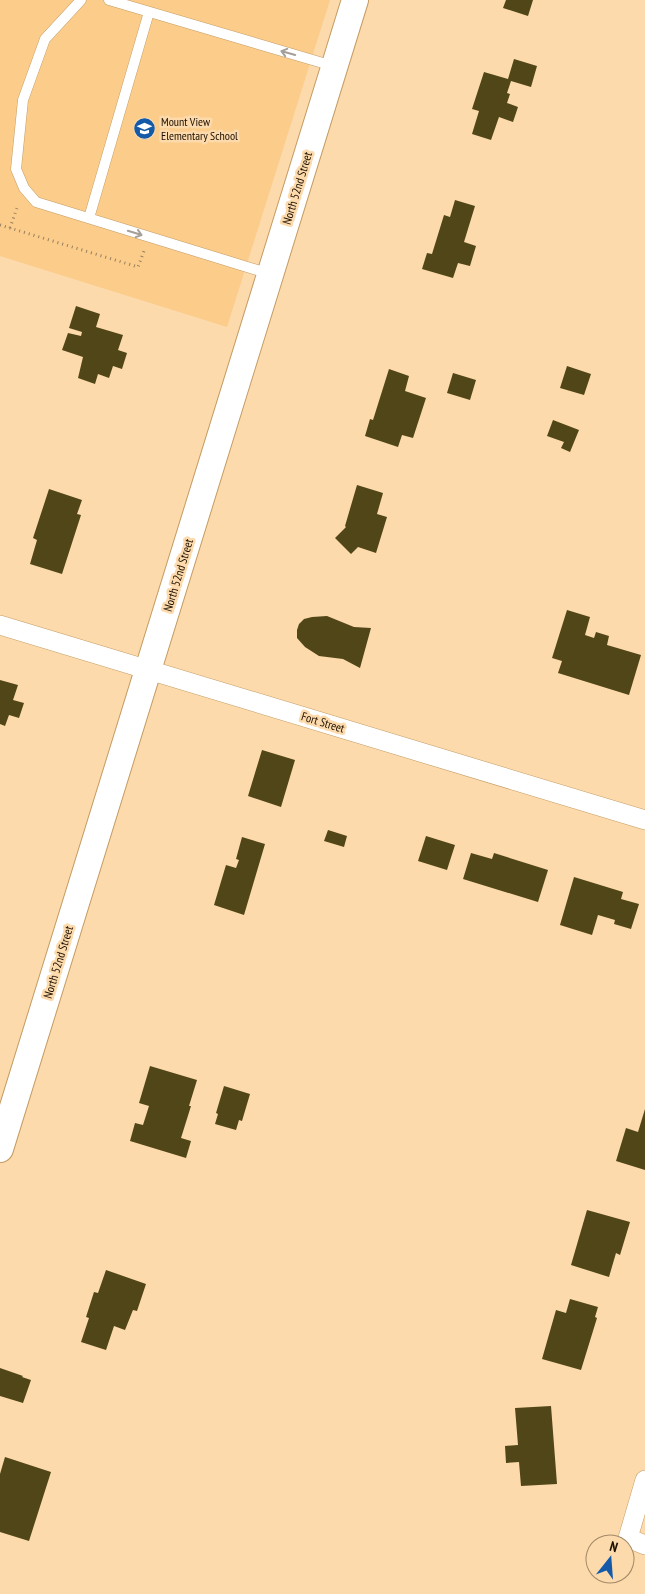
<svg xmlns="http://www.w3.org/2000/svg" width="645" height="1594" viewBox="0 0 645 1594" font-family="'PT Sans Narrow',sans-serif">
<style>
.built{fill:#fbcc8a}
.building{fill:#514617}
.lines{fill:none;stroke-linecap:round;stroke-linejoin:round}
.service-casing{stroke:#c49c63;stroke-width:11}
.minor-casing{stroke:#c49c63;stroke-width:20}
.secondary-casing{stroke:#c49c63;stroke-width:28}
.path{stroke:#987f5f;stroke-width:3;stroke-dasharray:1 4;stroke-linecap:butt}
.service{stroke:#fff;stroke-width:10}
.minor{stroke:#fff;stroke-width:19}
.secondary{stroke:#fff;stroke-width:26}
.oneway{stroke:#a59f99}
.labels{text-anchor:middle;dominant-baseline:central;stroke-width:5;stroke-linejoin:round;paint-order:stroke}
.poi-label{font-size:12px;fill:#1d0f00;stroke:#fcdaac;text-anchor:start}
.street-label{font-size:12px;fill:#1d0f00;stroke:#fcdaac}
</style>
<rect width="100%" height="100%" fill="#fcdaac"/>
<path class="built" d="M 0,0 L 330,0 L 227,327 L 0,256 Z"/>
<path class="building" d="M 506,0 L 533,0 L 528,16 L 503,8 Z
M 514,59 L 537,66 L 531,87 L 511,81 L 507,93 L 510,94 L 507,103 L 518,107 L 513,122 L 499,117 L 491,140 L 472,134 L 479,111 L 472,109 L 484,72 L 508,79 Z
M 455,200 L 475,206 L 464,242 L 476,246 L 470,266 L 458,263 L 453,278 L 422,269 L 427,253 L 432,254 L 444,215 L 450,217 Z
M 76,306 L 100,314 L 96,327 L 123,335 L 118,350 L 127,353 L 122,369 L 113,366 L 109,378 L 98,374 L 95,384 L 78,378 L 83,357 L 62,350 L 68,333 L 81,336 L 82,332 L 69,328 Z
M 567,366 L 591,374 L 584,395 L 560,388 Z
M 389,369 L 409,376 L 405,391 L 426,398 L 413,438 L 402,435 L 398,447 L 365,436 L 370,419 L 373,420 Z
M 453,373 L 476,380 L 470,400 L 447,393 Z
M 553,420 L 579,430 L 570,452 L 561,448 L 564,442 L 547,436 Z
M 357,485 L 383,493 L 377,514 L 387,517 L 376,553 L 358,547 L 351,554 L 335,538 L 346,527 L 345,526 Z
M 49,489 L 82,500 L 77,514 L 81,515 L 62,574 L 30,564 L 37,540 L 33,538 Z
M 567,610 L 590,617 L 585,635 L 594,638 L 596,632 L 609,636 L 607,645 L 641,655 L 629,695 L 558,673 L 562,661 L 552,658 Z
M 327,616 L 354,627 L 371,628 L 360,668 L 343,659 L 319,656 L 305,647 L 297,638 L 297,630 L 299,624 L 304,619 L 312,617 Z
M 0,680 L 18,685 L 13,700 L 24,703 L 19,718 L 9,715 L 5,726 L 0,724 Z
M 262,750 L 295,760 L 281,807 L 248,796 Z
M 328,830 L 347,836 L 344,847 L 324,841 Z
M 426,836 L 455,845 L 447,870 L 418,861 Z
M 242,837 L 265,844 L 244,915 L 214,905 L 226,865 L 236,868 L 239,860 L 236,859 Z
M 471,853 L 492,859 L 494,853 L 548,870 L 538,902 L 463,879 Z
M 574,877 L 623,892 L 621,899 L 639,904 L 631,929 L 614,924 L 615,920 L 598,915 L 592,935 L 560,925 Z
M 150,1066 L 197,1080 L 189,1106 L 191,1106 L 181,1138 L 191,1141 L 186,1158 L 130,1141 L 135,1123 L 143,1125 L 149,1106 L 139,1103 Z
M 224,1086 L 250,1094 L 242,1121 L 239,1120 L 236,1130 L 215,1124 L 218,1114 L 216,1113 Z
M 645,1109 L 645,1170 L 616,1161 L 626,1128 L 638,1132 Z
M 587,1210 L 630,1222 L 620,1255 L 616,1253 L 609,1277 L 571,1265 Z
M 106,1270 L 146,1284 L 137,1311 L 133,1310 L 125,1330 L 114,1326 L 106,1350 L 81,1342 L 89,1318 L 86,1317 L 94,1292 L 98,1293 Z
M 570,1299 L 598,1307 L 595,1317 L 597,1318 L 581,1370 L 542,1359 L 556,1310 L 566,1313 Z
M 0,1368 L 23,1376 L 22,1377 L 31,1380 L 23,1403 L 0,1396 Z
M 551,1406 L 557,1484 L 521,1486 L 519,1462 L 506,1463 L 505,1446 L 518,1445 L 515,1408 Z
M 5,1457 L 51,1472 L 29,1541 L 0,1532 L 0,1474 Z"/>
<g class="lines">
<defs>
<path id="service" d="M 81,0 L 45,39 L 23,100 L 16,169 L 24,188 L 36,202 L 270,274
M 109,0 L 333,66
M 89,218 L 149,12"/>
<path id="minor" d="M 0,625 L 645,820
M 645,1480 L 628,1538 L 645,1545"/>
<path id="secondary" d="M 0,1149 L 355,0"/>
</defs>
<use href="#service" class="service-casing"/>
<use href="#minor" class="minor-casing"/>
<use href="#secondary" class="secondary-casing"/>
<path class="path" d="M 0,225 L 138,267 L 144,251
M 10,228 L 18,205"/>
<use href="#service" class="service"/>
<use href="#minor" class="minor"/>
<use href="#secondary" class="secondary"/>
</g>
<defs><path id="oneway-shaft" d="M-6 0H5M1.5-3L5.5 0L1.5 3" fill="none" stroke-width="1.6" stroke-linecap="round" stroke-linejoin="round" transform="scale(1.25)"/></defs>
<g class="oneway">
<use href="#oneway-shaft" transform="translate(288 53) rotate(-164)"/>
<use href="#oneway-shaft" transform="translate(135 233) rotate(17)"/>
</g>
<defs>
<symbol id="school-disc" viewBox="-11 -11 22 22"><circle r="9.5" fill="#145aa9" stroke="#fcdaac"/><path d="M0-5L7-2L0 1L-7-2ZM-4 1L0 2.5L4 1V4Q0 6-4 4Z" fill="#fff"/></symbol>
</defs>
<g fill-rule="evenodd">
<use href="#school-disc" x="132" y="116" width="25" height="25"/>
</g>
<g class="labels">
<g class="poi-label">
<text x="161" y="121">Mount View<tspan x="161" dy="14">Elementary School</tspan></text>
</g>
<g class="street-label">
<text transform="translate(297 188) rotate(-73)">North 52nd Street</text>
<text transform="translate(178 575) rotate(-73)">North 52nd Street</text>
<text transform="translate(323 722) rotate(17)">Fort Street</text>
<text transform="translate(58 962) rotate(-73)">North 52nd Street</text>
</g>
</g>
<g transform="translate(610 1559) rotate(17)"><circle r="24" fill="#fcdaac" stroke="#a38967"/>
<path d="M0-4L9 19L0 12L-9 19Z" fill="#145aa9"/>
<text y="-8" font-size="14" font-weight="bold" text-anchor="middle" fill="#1d0f00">N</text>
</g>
</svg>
